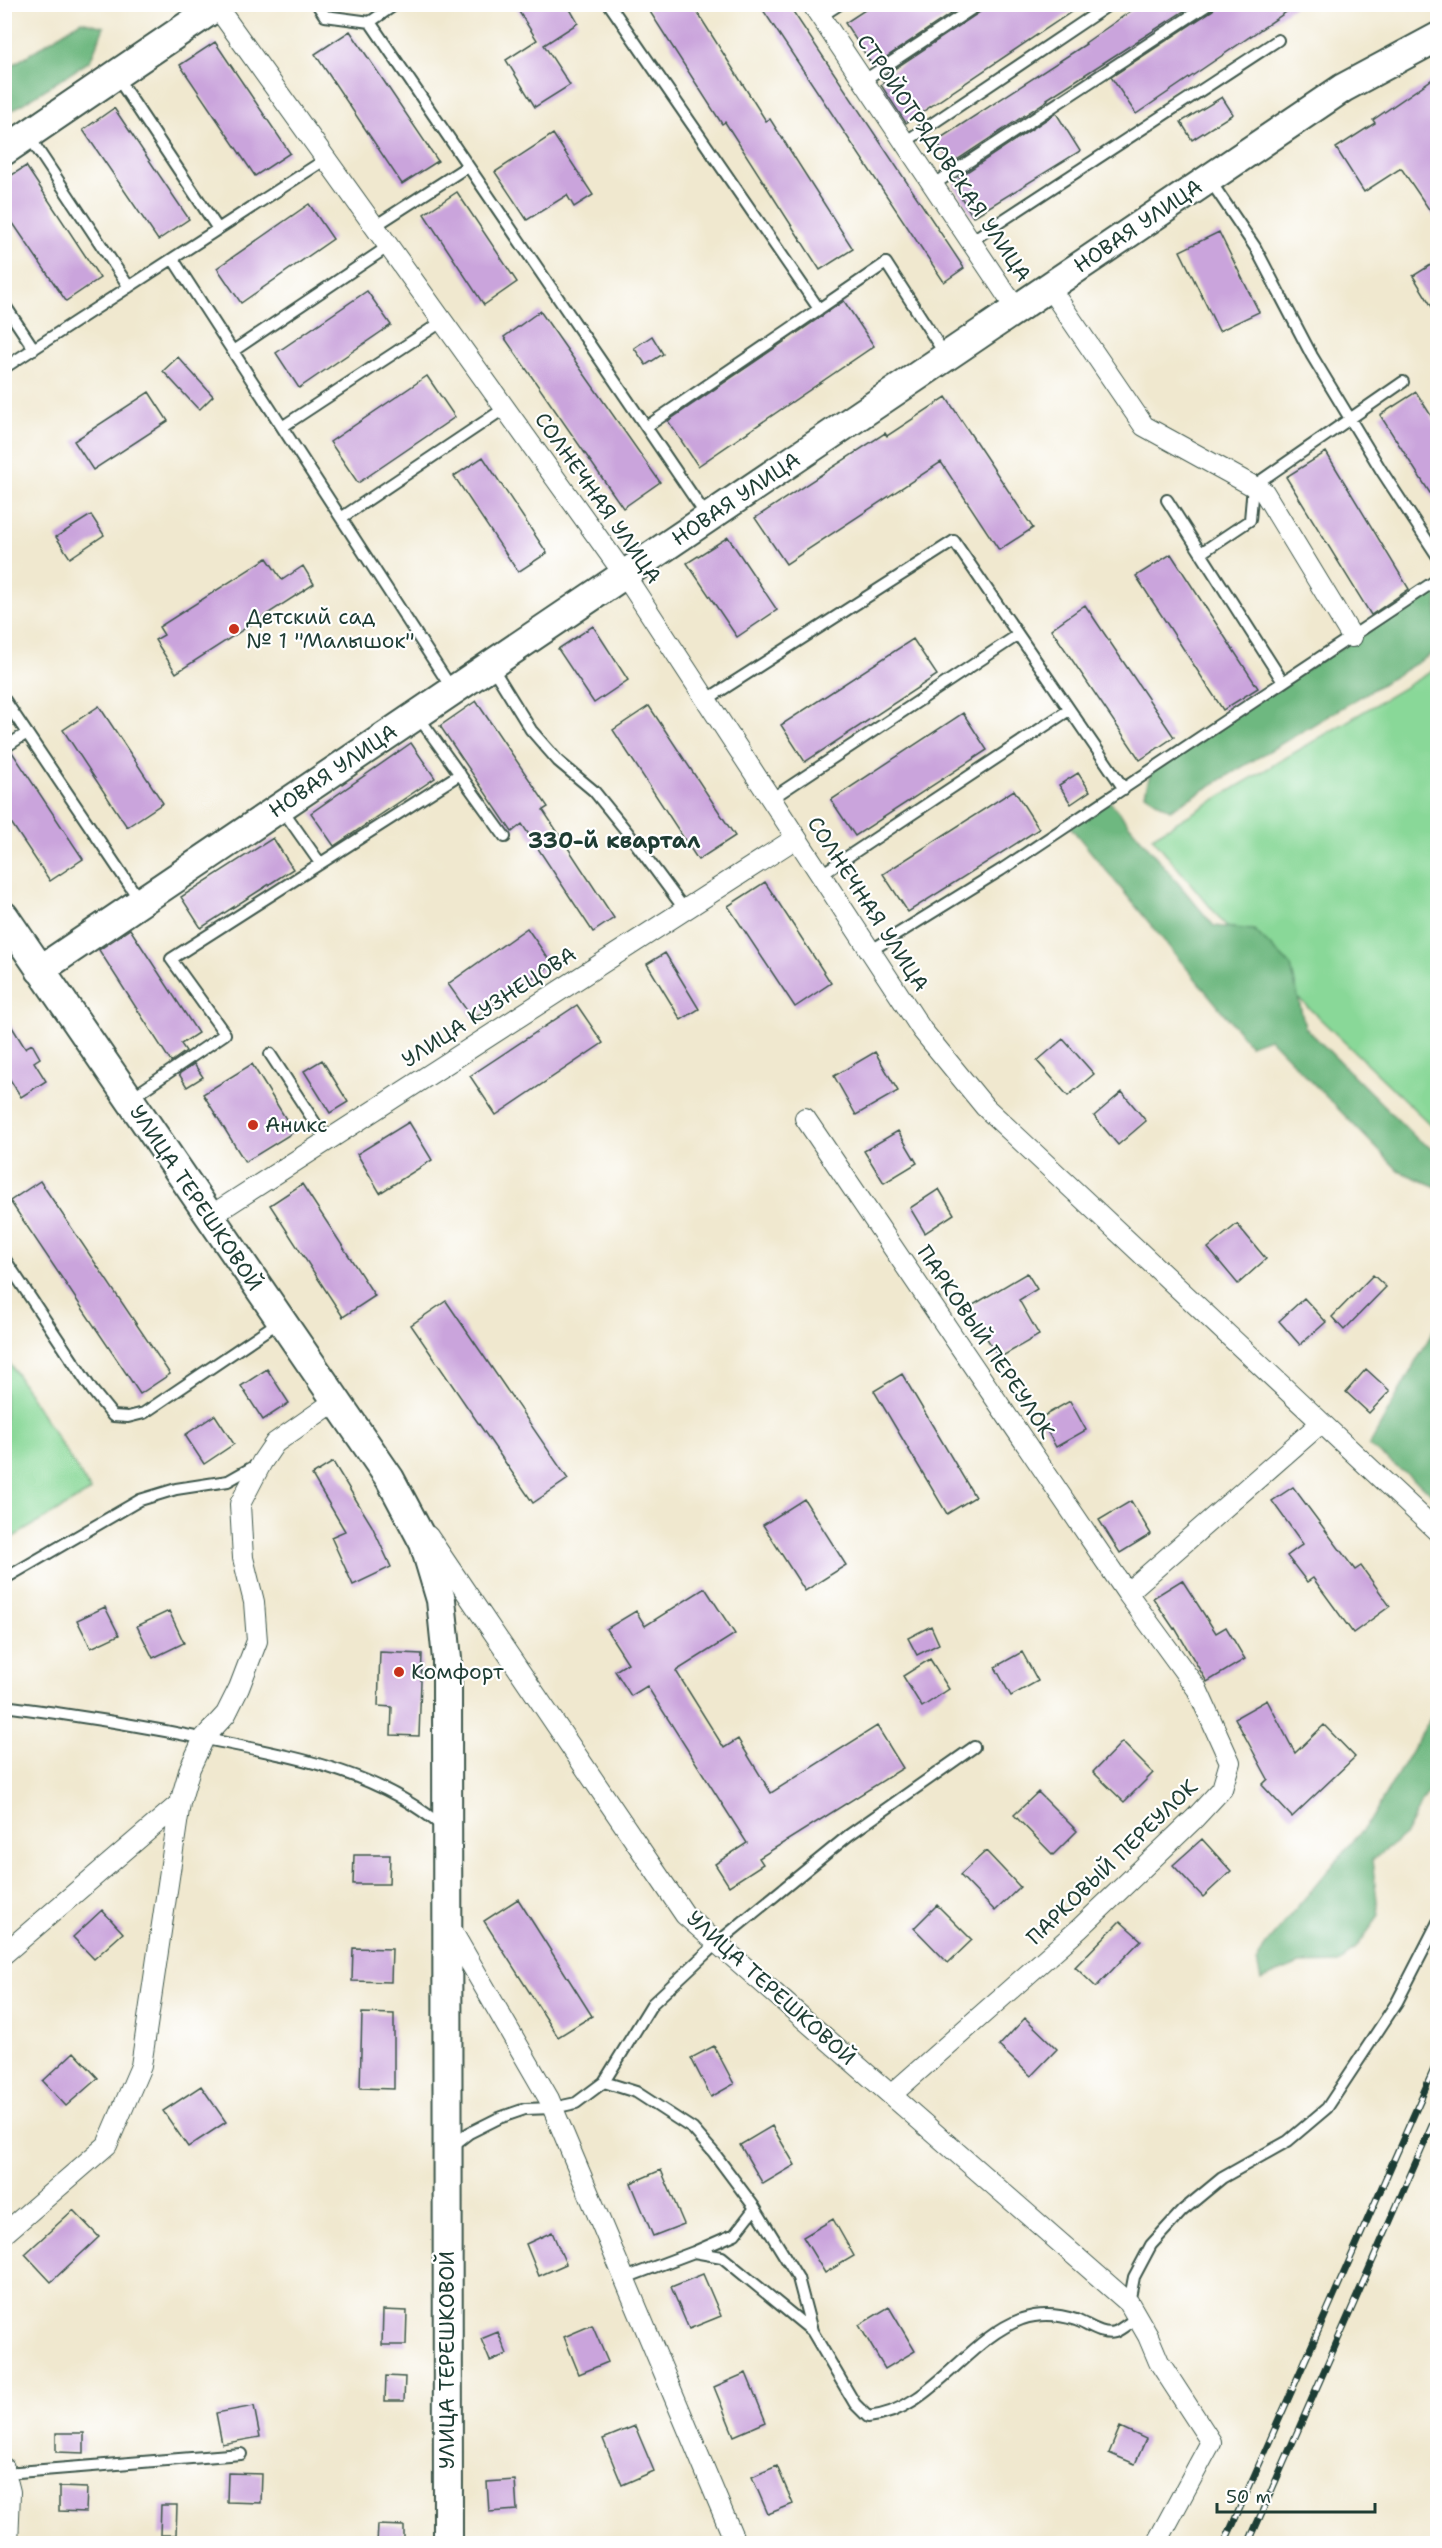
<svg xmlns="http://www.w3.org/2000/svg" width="1442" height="2548" viewBox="0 0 1442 2548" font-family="'Shantell Sans',sans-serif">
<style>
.green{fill:#89d898;stroke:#548a66;stroke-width:1.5}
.forest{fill:#6eb880;stroke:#467a5a;stroke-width:1.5}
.building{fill:#caa4dc}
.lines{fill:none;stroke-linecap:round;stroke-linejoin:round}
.lane-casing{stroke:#3e574b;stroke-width:14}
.street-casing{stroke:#3e574b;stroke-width:22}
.secondary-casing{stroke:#3e574b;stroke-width:32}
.lane{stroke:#fff;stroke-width:10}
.street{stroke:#fff;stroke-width:20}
.secondary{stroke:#fff;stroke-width:28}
.rail-casing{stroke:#1f3d34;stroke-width:7}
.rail{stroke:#fff;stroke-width:4.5;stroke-dasharray:14;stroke-linecap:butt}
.poi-dot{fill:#c8321e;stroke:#fff;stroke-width:2}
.labels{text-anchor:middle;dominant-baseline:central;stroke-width:4.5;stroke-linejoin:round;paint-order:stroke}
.street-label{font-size:21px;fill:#1f3d34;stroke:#fff}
.poi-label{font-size:21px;fill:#1f3d34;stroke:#fff;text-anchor:start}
.neighbourhood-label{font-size:22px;font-weight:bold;fill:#1f3d34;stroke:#fff}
</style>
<rect width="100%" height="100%" fill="#fff"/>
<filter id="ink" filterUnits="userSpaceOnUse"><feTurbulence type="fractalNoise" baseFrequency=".0167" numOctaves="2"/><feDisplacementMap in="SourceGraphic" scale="12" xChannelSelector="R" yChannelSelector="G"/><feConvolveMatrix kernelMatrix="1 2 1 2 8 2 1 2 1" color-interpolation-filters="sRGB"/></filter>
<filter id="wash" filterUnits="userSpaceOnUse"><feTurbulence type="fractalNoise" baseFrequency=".008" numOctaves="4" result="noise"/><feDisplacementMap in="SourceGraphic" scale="24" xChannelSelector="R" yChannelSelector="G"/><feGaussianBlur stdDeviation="1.35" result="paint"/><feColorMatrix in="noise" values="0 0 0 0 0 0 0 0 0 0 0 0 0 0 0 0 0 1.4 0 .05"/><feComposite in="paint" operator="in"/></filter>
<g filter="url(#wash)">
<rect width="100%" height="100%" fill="#f0e8cf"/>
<path class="green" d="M 1437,668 L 1437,1131 L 1237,939 L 1152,837 Z
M 5,1356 L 91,1491 L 5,1542 L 4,1542 Z"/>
<path class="forest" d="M 81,21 L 104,27 L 90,61 L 5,115 L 5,70 Z
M 1437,588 L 1437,651 L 1170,810 L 1145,794 L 1152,766 Z
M 1106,797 L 1214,926 L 1254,930 L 1291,966 L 1305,1027 L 1416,1138 L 1437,1152 L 1437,1187 L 1399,1171 L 1269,1038 L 1250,1045 L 1067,823 Z
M 1437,1324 L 1437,1497 L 1369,1446 Z
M 1437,1707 L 1437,1781 L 1424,1799 L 1404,1836 L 1372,1860 L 1379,1916 L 1355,1949 L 1340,1963 L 1300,1964 L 1261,1980 L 1257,1961 L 1266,1944 L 1370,1821 Z"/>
<g id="blocks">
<path class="building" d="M 514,4 L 567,4 L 578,23 L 544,45 L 570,85 L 535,107 L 506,60 L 537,40 Z
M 645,4 L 692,4 L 766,121 L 770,119 L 853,249 L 820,270 L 725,122 L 722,124 Z
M 759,4 L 788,4 L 964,268 L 944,282 Z
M 874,4 L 965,4 L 873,66 L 845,23 Z
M 986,4 L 1083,4 L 906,123 L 881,85 L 884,83 L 881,78 L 983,10 Z
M 1141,4 L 1195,4 L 1047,99 L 1048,100 L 951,164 L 936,141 L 1086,44 L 1085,43 Z
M 1216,4 L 1298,4 L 1136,114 L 1111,77 L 1213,10 Z
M 350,31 L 438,161 L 402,184 L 315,54 Z
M 215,42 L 290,153 L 255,176 L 180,65 Z
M 1437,76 L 1437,221 L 1401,168 L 1364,192 L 1336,148 L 1375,123 L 1373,120 Z
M 1222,97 L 1233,114 L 1192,140 L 1181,122 Z
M 114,108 L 189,219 L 158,240 L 83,130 Z
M 1056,113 L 1080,151 L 973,217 L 953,184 L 961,180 L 959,177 Z
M 553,134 L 593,195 L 574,207 L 567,195 L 527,220 L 495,172 Z
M 26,166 L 100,278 L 66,301 L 4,210 L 4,180 Z
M 457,192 L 517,282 L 484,305 L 424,214 Z
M 309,204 L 333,239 L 241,303 L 217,268 Z
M 1219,232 L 1259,312 L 1219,331 L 1180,251 Z
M 1437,261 L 1437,315 L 1413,276 Z
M 367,291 L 391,325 L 299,388 L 276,353 Z
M 844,301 L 874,346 L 698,466 L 668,421 Z
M 540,311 L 660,482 L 623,508 L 504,337 Z
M 652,336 L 663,354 L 646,365 L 634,348 Z
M 178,357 L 213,396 L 199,410 L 163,371 Z
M 427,376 L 455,417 L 358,483 L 330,442 Z
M 149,392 L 168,421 L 93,470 L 74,441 Z
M 1416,392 L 1437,425 L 1437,504 L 1380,415 Z
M 946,397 L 1033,528 L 999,550 L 941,462 L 786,564 L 755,518 L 885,433 L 887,436 Z
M 1326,452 L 1409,589 L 1371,615 L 1286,477 Z
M 483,457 L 547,553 L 518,572 L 454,476 Z
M 91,515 L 104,535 L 70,558 L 56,537 Z
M 728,537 L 777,610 L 737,637 L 687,563 Z
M 1171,554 L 1258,688 L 1223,710 L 1136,576 Z
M 267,558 L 282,580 L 303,566 L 314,584 L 176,673 L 155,640 L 164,635 L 159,627 Z
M 1085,605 L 1174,737 L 1140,760 L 1051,629 Z
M 593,626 L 628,680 L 594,703 L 558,649 Z
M 913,639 L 937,675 L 805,762 L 781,725 Z
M 476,701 L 548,807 L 543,810 L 614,918 L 593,932 L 522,824 L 512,832 L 440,726 Z
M 99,706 L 163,803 L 127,827 L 63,730 Z
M 649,706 L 735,836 L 698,860 L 613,730 Z
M 963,713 L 987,750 L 855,836 L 831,800 Z
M 411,743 L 435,778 L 334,846 L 311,813 Z
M 12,752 L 83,859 L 50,881 L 4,812 L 4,755 Z
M 1078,773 L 1090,791 L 1071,804 L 1059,785 Z
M 1014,790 L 1039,829 L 908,912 L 883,874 Z
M 273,838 L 293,869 L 201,928 L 181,897 Z
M 765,882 L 831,983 L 795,1007 L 728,906 Z
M 527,928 L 552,964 L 473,1019 L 448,984 Z
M 130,929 L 198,1033 L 181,1044 L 186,1051 L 171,1062 L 99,950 Z
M 665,953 L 699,1009 L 681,1020 L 647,964 Z
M 577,1005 L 603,1043 L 496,1115 L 470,1076 Z
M 4,1014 L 25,1048 L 32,1044 L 40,1058 L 34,1062 L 46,1081 L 21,1097 L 4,1070 Z
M 1063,1039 L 1094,1074 L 1068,1096 L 1037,1061 Z
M 875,1052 L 898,1091 L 856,1115 L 834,1076 Z
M 322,1060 L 348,1102 L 330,1113 L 304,1071 Z
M 194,1064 L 203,1077 L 187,1087 L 179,1074 Z
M 252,1064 L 294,1132 L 245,1162 L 203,1094 Z
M 1122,1092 L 1146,1121 L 1118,1145 L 1094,1116 Z
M 409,1122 L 432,1160 L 380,1193 L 357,1154 Z
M 898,1131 L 917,1163 L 884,1183 L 864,1151 Z
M 40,1181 L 170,1374 L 140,1394 L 10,1201 Z
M 302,1184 L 375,1296 L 343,1317 L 270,1205 Z
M 939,1189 L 954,1214 L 925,1233 L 910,1208 Z
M 1237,1224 L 1266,1259 L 1238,1284 L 1208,1248 Z
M 1027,1273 L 1037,1289 L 1019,1300 L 1039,1335 L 999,1358 L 968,1308 Z
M 1373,1275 L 1386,1287 L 1344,1330 L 1332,1317 Z
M 1304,1298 L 1326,1322 L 1300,1345 L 1279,1321 Z
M 446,1301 L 568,1479 L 533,1503 L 411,1325 Z
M 267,1369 L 289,1403 L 263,1420 L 241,1386 Z
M 1366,1369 L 1390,1391 L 1369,1413 L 1346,1392 Z
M 902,1374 L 975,1497 L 947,1514 L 874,1391 Z
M 1070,1401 L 1086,1430 L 1056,1447 L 1040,1418 Z
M 215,1415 L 234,1444 L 204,1464 L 185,1435 Z
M 333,1462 L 372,1526 L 391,1567 L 353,1585 L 331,1537 L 345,1531 L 312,1475 Z
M 1293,1487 L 1355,1570 L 1361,1566 L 1390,1606 L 1353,1633 L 1313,1578 L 1307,1582 L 1287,1556 L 1303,1544 L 1272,1501 Z
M 804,1499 L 846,1565 L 805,1591 L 763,1525 Z
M 1131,1501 L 1151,1534 L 1120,1553 L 1099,1520 Z
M 1182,1580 L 1216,1633 L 1226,1627 L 1245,1659 L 1207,1682 L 1175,1628 L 1174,1629 L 1153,1598 Z
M 705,1588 L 735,1634 L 676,1671 L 724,1748 L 738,1739 L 771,1793 L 877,1726 L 903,1768 L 759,1858 L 763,1864 L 729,1886 L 715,1864 L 747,1843 L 647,1686 L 631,1696 L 615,1671 L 628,1663 L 606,1629 L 636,1611 L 645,1626 Z
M 105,1607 L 119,1635 L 91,1648 L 77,1620 Z
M 169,1611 L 184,1643 L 153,1658 L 137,1626 Z
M 931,1626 L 939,1644 L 917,1655 L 908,1638 Z
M 380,1652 L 422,1654 L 419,1736 L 391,1735 L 392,1707 L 378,1706 Z
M 1022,1652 L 1038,1681 L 1011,1696 L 995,1667 Z
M 930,1659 L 949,1689 L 922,1707 L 903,1676 Z
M 1267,1700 L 1295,1753 L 1324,1725 L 1355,1757 L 1292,1817 L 1262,1785 L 1268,1779 L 1235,1718 Z
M 1122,1742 L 1153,1773 L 1124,1802 L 1093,1772 Z
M 1038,1792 L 1077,1831 L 1053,1855 L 1014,1815 Z
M 1202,1839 L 1231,1871 L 1203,1897 L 1173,1865 Z
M 986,1851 L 1020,1887 L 995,1911 L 960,1875 Z
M 354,1855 L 390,1855 L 389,1884 L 353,1884 Z
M 518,1899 L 592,2016 L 558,2037 L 484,1921 Z
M 937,1905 L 972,1940 L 948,1963 L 914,1928 Z
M 102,1910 L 123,1933 L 94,1959 L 73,1937 Z
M 1120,1921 L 1141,1940 L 1096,1987 L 1075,1967 Z
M 353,1948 L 392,1949 L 391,1982 L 352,1981 Z
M 362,2013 L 394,2014 L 394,2089 L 360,2088 Z
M 1025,2018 L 1057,2049 L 1031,2076 L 999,2046 Z
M 714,2046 L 734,2084 L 711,2097 L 691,2058 Z
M 74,2052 L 98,2078 L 66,2106 L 43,2081 Z
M 201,2086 L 226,2122 L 188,2147 L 163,2111 Z
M 772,2126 L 795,2165 L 763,2184 L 740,2145 Z
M 661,2170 L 684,2224 L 653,2236 L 631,2183 Z
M 73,2210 L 99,2237 L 51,2282 L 25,2254 Z
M 833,2219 L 854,2256 L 825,2273 L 803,2237 Z
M 552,2232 L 566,2264 L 539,2276 L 526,2244 Z
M 703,2274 L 721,2316 L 689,2329 L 671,2287 Z
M 889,2307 L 915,2351 L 885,2369 L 859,2325 Z
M 383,2310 L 407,2311 L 406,2345 L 382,2345 Z
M 592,2325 L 608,2362 L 579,2374 L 564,2337 Z
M 498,2332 L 507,2354 L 490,2361 L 481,2339 Z
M 746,2373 L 766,2422 L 734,2436 L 714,2387 Z
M 386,2376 L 405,2377 L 404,2401 L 385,2401 Z
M 254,2406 L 260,2437 L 222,2444 L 216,2413 Z
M 635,2426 L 654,2471 L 622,2485 L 603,2439 Z
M 1120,2427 L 1146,2439 L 1135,2464 L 1109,2453 Z
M 56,2433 L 84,2433 L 84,2453 L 56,2452 Z
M 777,2466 L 793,2504 L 768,2514 L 752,2477 Z
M 228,2473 L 262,2474 L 261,2503 L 227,2502 Z
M 515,2480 L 517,2510 L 489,2512 L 487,2482 Z
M 59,2487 L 87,2488 L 86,2512 L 59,2511 Z
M 161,2505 L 177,2505 L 176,2535 L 160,2535 Z
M 378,2525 L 404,2526 L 404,2544 L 377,2544 Z"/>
</g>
</g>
<g filter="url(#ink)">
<use href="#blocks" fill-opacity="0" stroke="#3e574b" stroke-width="1.5"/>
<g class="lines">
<defs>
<path id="lane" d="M 317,4 L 325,16 L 370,22 L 708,518
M 609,4 L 819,309 L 886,263 L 946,356
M 820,17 L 840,4
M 370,22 L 396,4
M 116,76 L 218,229
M 863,81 L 979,4
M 28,135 L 129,287
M 905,142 L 1110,4
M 1209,179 L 1255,247 L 1312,356 L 1381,470 L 1438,557
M 933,185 L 1209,4
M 375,226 L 468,166
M 971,241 L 1278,40
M 173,259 L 452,689
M 4,304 L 34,349
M 233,351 L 389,246
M 4,368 L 326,159
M 282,427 L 443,321
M 646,427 L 819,309
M 1167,500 L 1283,682
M 341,518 L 505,408
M 1201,553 L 1250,520 L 1253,486 L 1403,382
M 492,667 L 531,730 L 558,761 L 594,791 L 628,833 L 685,910
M 4,699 L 140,901
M 706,700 L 954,541 L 1124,789
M 417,715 L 505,837
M 4,748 L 27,733
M 771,799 L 1018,635
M 282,809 L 320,863
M 820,875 L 1069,710
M 870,951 L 1001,870 L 1438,579
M 270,1054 L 327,1141
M 131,1098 L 225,1034 L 171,959 L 460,774
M 4,1258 L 92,1390 L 113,1416 L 128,1417 L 144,1413 L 280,1321
M 4,1579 L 140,1500 L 176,1489 L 228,1481 L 258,1464
M 4,1706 C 77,1715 149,1727 221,1742 C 300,1758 381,1773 444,1828
M 604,2082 L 636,2092 L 693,2129 L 714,2153 L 755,2208 L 798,2278 L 812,2331
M 451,2147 L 469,2133 L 499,2118 L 525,2109 L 553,2108 L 576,2103 L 604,2082 L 652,2004 L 717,1943 L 849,1835 L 974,1747
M 694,2252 L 735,2234 L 755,2208
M 625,2278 L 694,2252 L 722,2257 L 812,2331 L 855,2404 L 868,2417 C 931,2411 965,2340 1022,2319 C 1040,2313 1058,2314 1076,2320 C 1087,2324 1102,2336 1115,2332 C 1122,2329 1131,2321 1138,2317
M 1129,2303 L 1134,2277 L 1151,2245 L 1182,2211 L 1222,2178 L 1288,2141 L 1327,2108 L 1397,2002 L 1438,1922
M 6,2473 L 241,2454"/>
<path id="street" d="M 812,4 L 1016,309
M 217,7 L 624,574 L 922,1030 L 985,1107 L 1438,1532
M 1049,287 L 1144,426 L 1264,492 L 1352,637
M 805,1118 L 1127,1593 L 1197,1689 L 1230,1762 L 1222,1789 L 1195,1818 L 1079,1929 L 891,2095
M 209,1217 L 796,838
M 428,1536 L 685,1915 L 1129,2303 L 1148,2336 L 1159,2362 L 1211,2442 L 1156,2544
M 1127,1593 L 1321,1423
M 449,1926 L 549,2099 L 736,2544
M 4,1954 L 180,1803
M 4,2234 L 107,2145 L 141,2066 L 180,1803 L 190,1768 L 204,1738 L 226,1714 L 239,1688 L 257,1641 L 254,1602 L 243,1558 L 240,1504 L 262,1462 L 275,1443 L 335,1401
M 4,2468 L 10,2492 L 8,2544"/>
<path id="secondary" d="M 4,151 L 220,4
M 4,916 L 390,1479 L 424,1543 L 441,1600 L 447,1659 L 448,2544
M 40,970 L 1343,88 L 1438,37"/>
</defs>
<use href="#lane" class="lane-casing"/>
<use href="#street" class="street-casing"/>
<use href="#secondary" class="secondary-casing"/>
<use href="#lane" class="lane"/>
<use href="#street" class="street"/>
<use href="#secondary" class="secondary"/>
<defs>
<path id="rail" d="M 1224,2544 L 1438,2060
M 1248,2544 L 1438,2112"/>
</defs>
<use href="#rail" class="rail-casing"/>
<use href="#rail" class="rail"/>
</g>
</g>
<g class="poi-dot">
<circle cx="234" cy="629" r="6"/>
<circle cx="253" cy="1125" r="6"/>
<circle cx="399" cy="1672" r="6"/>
</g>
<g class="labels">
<g class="street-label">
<text transform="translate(944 158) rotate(56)">СТРОЙОТРЯДОВСКАЯ УЛИЦА</text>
<text transform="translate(1138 226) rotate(-34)">НОВАЯ УЛИЦА</text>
<text transform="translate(598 498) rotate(55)">СОЛНЕЧНАЯ УЛИЦА</text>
<text transform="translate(736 499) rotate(-34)">НОВАЯ УЛИЦА</text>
<text transform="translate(333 771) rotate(-34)">НОВАЯ УЛИЦА</text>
<text transform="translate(868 904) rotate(57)">СОЛНЕЧНАЯ УЛИЦА</text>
<text transform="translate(489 1007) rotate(-33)">УЛИЦА КУЗНЕЦОВА</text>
<text transform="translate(196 1198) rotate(56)">УЛИЦА ТЕРЕШКОВОЙ</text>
<text transform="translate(986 1342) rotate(56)">ПАРКОВЫЙ ПЕРЕУЛОК</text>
<text transform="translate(1112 1862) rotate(-44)">ПАРКОВЫЙ ПЕРЕУЛОК</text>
<text transform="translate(771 1988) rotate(42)">УЛИЦА ТЕРЕШКОВОЙ</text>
<text transform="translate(447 2360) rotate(-90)">УЛИЦА ТЕРЕШКОВОЙ</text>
</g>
<g class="poi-label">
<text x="246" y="617">Детский сад<tspan x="246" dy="24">№ 1 "Малышок"</tspan></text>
<text x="265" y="1125">Аникс</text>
<text x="411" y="1672">Комфорт</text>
</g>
<g class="neighbourhood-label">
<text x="614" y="840">330-й квартал</text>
</g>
</g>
<rect width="1442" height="2548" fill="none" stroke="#fff" stroke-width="24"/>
<path d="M1217 2503v9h158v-9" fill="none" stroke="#1f3d34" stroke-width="3"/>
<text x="1226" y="2503" font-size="18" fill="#1f3d34" stroke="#ffffff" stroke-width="4.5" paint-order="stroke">50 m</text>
</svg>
